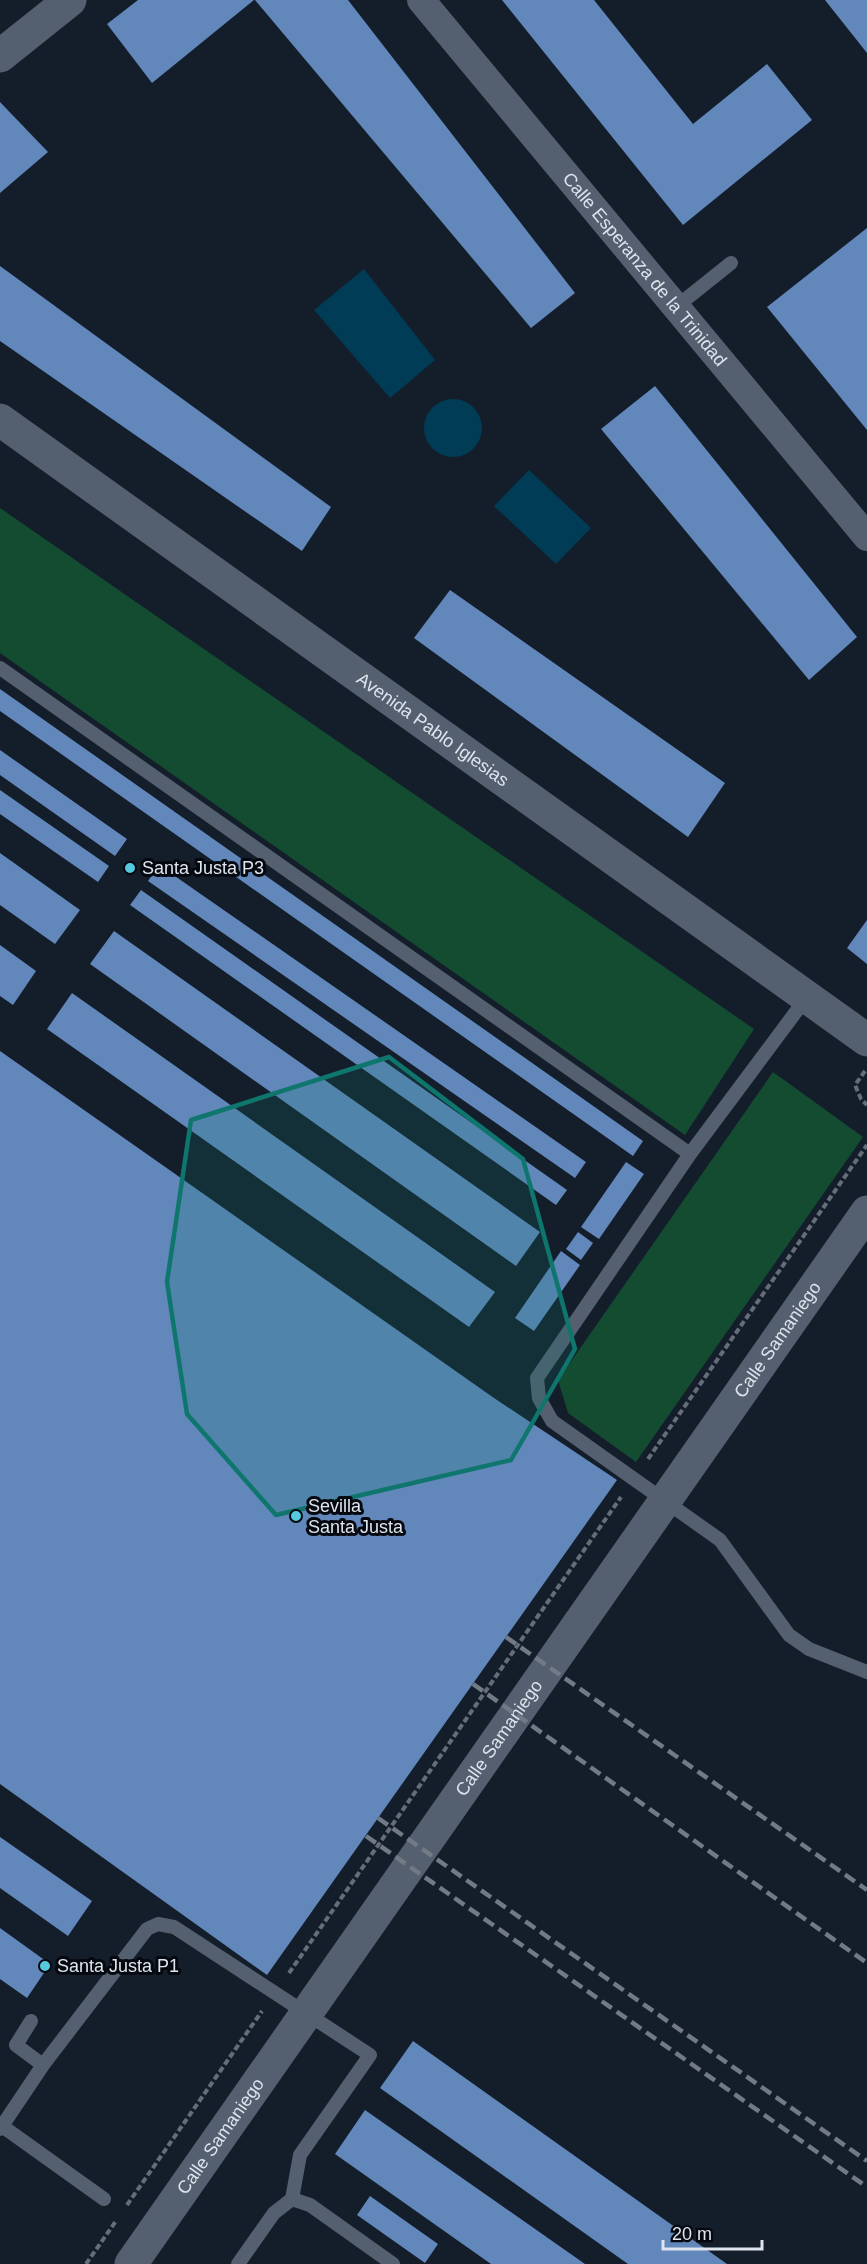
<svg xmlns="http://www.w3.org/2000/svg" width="867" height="2264" viewBox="0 0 867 2264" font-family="Arial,sans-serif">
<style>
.green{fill:#134c31}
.water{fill:#003c55}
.building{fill:#6287ba}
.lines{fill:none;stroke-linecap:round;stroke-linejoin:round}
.path{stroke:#656d79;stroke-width:4;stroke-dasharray:6 3;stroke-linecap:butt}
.service{stroke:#546070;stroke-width:14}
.minor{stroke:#546070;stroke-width:28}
.tertiary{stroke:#546070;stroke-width:33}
.secondary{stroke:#546070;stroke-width:33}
.rail{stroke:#717a85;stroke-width:4.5;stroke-dasharray:12 6;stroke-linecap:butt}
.marked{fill:#0f766e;fill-opacity:0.2;stroke:#0f766e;stroke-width:4.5;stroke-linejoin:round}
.poi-dot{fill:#55cadf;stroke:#05080e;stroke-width:2}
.labels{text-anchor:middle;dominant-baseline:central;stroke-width:6;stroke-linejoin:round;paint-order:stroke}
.street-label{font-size:18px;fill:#dde4ed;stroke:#05080e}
.poi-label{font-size:18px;fill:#dde4ed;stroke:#05080e;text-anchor:start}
</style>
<rect width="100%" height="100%" fill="#141e2b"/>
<path class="green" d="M 0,508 L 754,1029 L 685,1135 L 0,653 Z
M 773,1072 L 863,1137 L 636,1462 L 568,1413 L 558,1380 Z"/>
<path class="water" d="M 364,269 L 435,360 L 390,398 L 314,310 Z
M424 428a29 29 0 1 1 58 0a29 29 0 1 1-58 0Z
M 529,470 L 591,528 L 556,564 L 494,506 Z"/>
<path class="building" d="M 138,0 L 254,0 L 152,83 L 107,24 Z
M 255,0 L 348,0 L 575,293 L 531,328 Z
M 502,0 L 594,0 L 693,124 L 767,64 L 812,120 L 683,225 Z
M 825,0 L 867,0 L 867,53 Z
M 0,102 L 48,152 L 0,193 Z
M 867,228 L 867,430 L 767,307 Z
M 0,266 L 331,507 L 302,551 L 0,341 Z
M 655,386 L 857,637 L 809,680 L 601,429 Z
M 450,590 L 725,783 L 688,837 L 414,638 Z
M 0,689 L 643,1141 L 633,1156 L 0,711 Z
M 0,750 L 127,839 L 115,856 L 0,775 Z
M 0,790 L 109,866 L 98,882 L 0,814 Z
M 0,853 L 80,910 L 55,944 L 0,905 Z
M 159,865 L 586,1162 L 575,1178 L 148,881 Z
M 141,890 L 567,1190 L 556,1205 L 130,905 Z
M 867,920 L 867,964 L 847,948 Z
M 114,931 L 540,1232 L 516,1266 L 90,964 Z
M 0,945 L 36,971 L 13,1005 L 0,996 Z
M 72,993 L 495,1292 L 469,1327 L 47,1029 Z
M 0,1051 L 494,1398 L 617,1480 L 267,1975 L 0,1784 Z
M 626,1162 L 644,1174 L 599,1239 L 581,1227 Z
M 578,1232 L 593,1243 L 581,1260 L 566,1249 Z
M 561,1251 L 580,1265 L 534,1331 L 515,1318 Z
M 0,1837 L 92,1901 L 68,1936 L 0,1888 Z
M 0,1928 L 50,1964 L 27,1998 L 0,1979 Z
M 413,2041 L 727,2264 L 628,2264 L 380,2088 Z
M 365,2110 L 585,2264 L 491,2264 L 335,2154 Z
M 370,2196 L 438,2244 L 425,2263 L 357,2215 Z"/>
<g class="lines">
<path class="path" d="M 865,1071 L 855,1085 L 861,1099 L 867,1105
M 648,1459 L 867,1145
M 289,1973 L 621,1497
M 127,2205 L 262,2011
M 86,2264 L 116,2221"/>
<path class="service" d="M 676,307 L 731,263
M 0,668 L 690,1154
M 807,997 L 690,1154 L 537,1378 L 539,1398 L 552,1421 L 720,1540 L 789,1635 L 809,1649 L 867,1672
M 43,2065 L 147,1929 L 158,1924 L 174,1927 L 370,2055 L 300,2155 L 292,2199
M 2,2126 L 104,2199
M 0,2129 L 43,2065 L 16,2045 L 31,2021
M 238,2264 L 274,2213 L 292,2199 L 310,2205 L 393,2264"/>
<path class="minor" id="s1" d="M 421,0 L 867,537"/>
<path class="tertiary" d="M 0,56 L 70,0"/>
<g class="secondary">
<path id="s2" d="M 0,420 L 867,1040"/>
<path id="s3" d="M 131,2264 L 867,1212"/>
</g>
<path class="rail" d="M 506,1637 L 867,1890
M 473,1684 L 867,1963
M 378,1818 L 867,2161
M 366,1836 L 867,2187"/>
</g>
<path class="marked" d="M 389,1057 L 523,1159 L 575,1349 L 511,1460 L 276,1515 L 187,1414 L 167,1282 L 191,1120 Z"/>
<g class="poi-dot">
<circle cx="130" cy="868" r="6"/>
<circle cx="296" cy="1516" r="6"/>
<circle cx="45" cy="1966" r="6"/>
</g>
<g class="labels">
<g class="street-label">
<text stroke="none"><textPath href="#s1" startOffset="350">Calle Esperanza de la Trinidad</textPath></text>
<text stroke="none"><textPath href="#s2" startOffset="532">Avenida Pablo Iglesias</textPath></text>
<text stroke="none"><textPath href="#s3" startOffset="1128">Calle Samaniego</textPath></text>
<text stroke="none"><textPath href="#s3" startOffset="642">Calle Samaniego</textPath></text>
<text stroke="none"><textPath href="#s3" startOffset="156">Calle Samaniego</textPath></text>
</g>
<g class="poi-label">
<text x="142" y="868">Santa Justa P3</text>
<text x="308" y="1506">Sevilla<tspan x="308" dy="21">Santa Justa</tspan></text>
<text x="57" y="1966">Santa Justa P1</text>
</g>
</g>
<path d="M663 2240v9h99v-9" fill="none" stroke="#dde4ed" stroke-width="3"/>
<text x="672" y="2240" font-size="18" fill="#dde4ed" stroke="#05080e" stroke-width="4.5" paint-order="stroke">20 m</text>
</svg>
